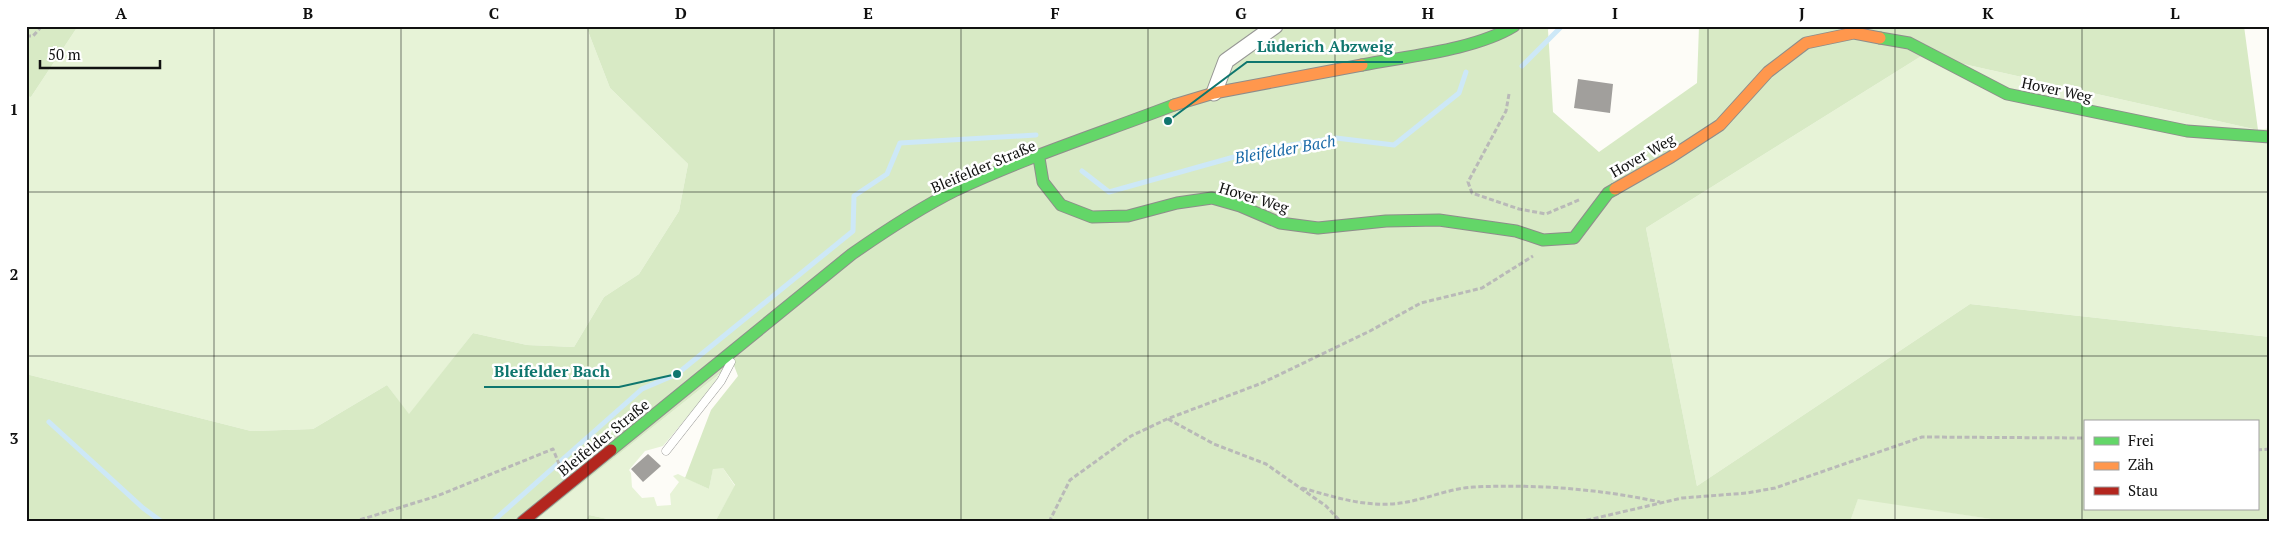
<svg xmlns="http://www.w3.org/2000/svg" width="2296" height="548" viewBox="0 0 2296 548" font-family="'PT Serif',serif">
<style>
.green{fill:#e7f3d7}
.forest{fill:#d8eac5;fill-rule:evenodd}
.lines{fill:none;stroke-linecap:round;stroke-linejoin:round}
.stream{stroke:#cde8f7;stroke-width:5}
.building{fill:#a19f9c}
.lane-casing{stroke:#979795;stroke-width:9}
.street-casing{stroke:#979795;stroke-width:17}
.fast-casing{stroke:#8e8d8b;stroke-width:13}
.slow-casing{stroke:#8e8d8b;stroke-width:13}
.jam-casing{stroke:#8e8d8b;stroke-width:13}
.path{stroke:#b9b9b8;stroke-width:3;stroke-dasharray:5 2.5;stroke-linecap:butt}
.lane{stroke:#fffffe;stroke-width:8}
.street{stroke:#fffffe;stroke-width:15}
.fast{stroke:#63d668;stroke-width:11}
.slow{stroke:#ff974d;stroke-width:11}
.jam{stroke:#b3261e;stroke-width:11}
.grid{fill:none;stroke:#111;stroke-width:1;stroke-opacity:0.55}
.labels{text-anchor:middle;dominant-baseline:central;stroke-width:5;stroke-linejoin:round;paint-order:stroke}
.street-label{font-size:15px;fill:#111;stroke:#fff}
.water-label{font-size:16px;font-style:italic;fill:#1768a6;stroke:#fff}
.leader{fill:none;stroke:#0f766e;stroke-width:2}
.callout-dot{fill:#0f766e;stroke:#fff;stroke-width:2}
.callout-label{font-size:16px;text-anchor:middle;font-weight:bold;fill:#0f766e;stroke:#fff;stroke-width:5;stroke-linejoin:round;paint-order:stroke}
.neatline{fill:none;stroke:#111;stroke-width:2}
.grid-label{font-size:16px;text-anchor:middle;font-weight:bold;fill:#111}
</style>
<rect width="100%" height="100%" fill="#fdfcf7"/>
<path class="green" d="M 78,26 L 586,26 L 610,88 L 688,164 L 679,211 L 639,274 L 604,297 L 574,347 L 527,345 L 473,333 L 409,415 L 387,385 L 313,429 L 251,431 L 26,374 L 26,96 L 31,97 Z
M 1923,55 L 2258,130 L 2270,128 L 2270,337 L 1970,304 L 1697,486 L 1646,228 Z
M 718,375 L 720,378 L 663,446 L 645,451 L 629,470 L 631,473 L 632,487 L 642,498 L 654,497 L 657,506 L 671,505 L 670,494 L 679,482 L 673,476 L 678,474 L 709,489 L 713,468 L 723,468 L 735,486 L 715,522 L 622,522 L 589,515 L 585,522 L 534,522 Z
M 1858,498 L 2011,522 L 1850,522 Z"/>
<path class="forest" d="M 26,26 L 78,26 L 31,97 L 26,96 Z
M 586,26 L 1550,26 L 1548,30 L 1553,112 L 1599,152 L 1697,83 L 1699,26 L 2244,26 L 2258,130 L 1923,55 L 1646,228 L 1697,486 L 1970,304 L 2270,337 L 2270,522 L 2011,522 L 1858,499 L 1850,522 L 715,522 L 735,485 L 723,468 L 713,469 L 709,489 L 685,478 L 711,410 L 738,376 L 733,363 L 534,522 L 26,522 L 26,374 L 251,431 L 313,429 L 387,385 L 409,414 L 473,333 L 527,345 L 574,347 L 604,297 L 639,274 L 679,211 L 688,164 L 610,88 ZM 2085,422 L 2257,422 L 2257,509 L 2085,509 Z
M 589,515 L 622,522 L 585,522 Z"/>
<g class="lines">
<path class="stream" d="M 1522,66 L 1562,26
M 1082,171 L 1109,192 L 1259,150 L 1336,138 L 1394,145 L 1459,93 L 1466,72
M 49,422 L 143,508 L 162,522
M 492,522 L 642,389 L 677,374 L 853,231 L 854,196 L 887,174 L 900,143 L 1036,135"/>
</g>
<path class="building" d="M 1578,79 L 1613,84 L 1610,113 L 1574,108 Z
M 648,454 L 661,466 L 643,482 L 631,469 Z"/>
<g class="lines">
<defs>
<path id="lane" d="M 666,451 L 721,381 L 731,362"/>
<path id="street" d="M 1214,93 L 1226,61 L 1275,26"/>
<path id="fast" d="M 1880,38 L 1909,43 L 2007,94 L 2187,131 L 2270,137
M 1362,65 C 1408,56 1475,50 1514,26
M 1039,158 L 1043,182 L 1061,205 L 1092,217 L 1128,216 L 1177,203 L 1212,198 L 1240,206 L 1280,223 L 1318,228 L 1386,221 L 1439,220 L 1516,231 L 1543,240 L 1574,238 L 1608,193 L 1615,189
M 611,450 L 852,254 C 885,231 920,208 956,190 C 1026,157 1101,133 1174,105"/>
<path id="slow" d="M 1174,105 L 1214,93 L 1362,65
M 1615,189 L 1671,157 L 1720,125 L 1768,72 L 1806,43 L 1854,33 L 1880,38"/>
<path id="jam" d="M 522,522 L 611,450"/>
</defs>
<use href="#lane" class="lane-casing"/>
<use href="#street" class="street-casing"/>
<use href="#fast" class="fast-casing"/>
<use href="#slow" class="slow-casing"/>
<use href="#jam" class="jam-casing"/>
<path class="path" d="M 26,36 L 33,36 L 42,26
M 1509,94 L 1506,111 L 1468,182 L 1472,193 L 1519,209 L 1546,214 L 1581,199
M 1168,419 L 1214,444 L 1266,464 L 1326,506 L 1341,522
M 2257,450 L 2270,449
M 1302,488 C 1338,498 1370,509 1407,502 C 1429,498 1452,488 1474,487 C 1537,484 1599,489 1660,502
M 353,522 L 437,496 L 553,449 L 561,469
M 1049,522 L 1070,480 L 1131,436 L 1167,419 L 1262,383 L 1370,331 L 1421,303 L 1482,288 L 1533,256
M 1579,522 L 1682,498 L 1747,493 L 1775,488 L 1922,437 L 2085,438"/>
<use href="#lane" class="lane"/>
<use href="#street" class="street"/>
<use href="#fast" class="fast"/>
<use href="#slow" class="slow"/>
<use href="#jam" class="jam"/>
</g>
<path class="grid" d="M 214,26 L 214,522M 401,26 L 401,522M 588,26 L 588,522M 774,26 L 774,522M 961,26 L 961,522M 1148,26 L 1148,522M 1335,26 L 1335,522M 1522,26 L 1522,522M 1708,26 L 1708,522M 1895,26 L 1895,522M 2082,26 L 2082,522M 26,192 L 2270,192M 26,356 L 2270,356"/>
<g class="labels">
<g class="street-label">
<text transform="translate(2057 89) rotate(12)">Hover Weg</text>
<text transform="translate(1642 155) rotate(-30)">Hover Weg</text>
<text transform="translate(983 166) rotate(-23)">Bleifelder Straße</text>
<text transform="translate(1254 197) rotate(17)">Hover Weg</text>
<text transform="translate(603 437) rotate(-39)">Bleifelder Straße</text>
</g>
<g class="water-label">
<text transform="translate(1285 149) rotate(-10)">Bleifelder Bach</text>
</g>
</g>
<path class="leader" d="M1168 121L1247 62H1403M677 374L619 387H484"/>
<g class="callout-dot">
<circle cx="1168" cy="121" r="5"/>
<circle cx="677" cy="374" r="5"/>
</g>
<g class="callout-label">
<text x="1325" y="52">Lüderich Abzweig</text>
<text x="552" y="377">Bleifelder Bach</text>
</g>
<rect width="2296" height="548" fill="none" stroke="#ffffff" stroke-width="55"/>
<rect x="2084" y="420" width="175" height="90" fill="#ffffff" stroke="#a0a0a0"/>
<rect x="2094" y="437" width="25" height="8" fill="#63d668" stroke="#a0a0a0"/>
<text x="2128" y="446" font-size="15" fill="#111111">Frei</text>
<rect x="2094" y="462" width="25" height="8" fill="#ff974d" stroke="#a0a0a0"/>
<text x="2128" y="470" font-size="15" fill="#111111">Zäh</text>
<rect x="2094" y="487" width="25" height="8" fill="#b3261e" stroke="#a0a0a0"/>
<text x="2128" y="496" font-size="15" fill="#111111">Stau</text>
<path d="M40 60v8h120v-8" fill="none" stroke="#111111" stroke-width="2.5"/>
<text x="48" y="60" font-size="15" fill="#111111" stroke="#ffffff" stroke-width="4" paint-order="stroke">50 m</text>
<rect x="28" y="28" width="2240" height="492" class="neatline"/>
<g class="grid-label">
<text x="121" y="19">A</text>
<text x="308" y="19">B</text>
<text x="494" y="19">C</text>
<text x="681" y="19">D</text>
<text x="868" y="19">E</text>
<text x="1055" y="19">F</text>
<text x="1241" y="19">G</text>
<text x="1428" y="19">H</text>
<text x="1615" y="19">I</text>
<text x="1802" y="19">J</text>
<text x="1988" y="19">K</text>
<text x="2175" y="19">L</text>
<text x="14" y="115">1</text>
<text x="14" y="280">2</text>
<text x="14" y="444">3</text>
</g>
</svg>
